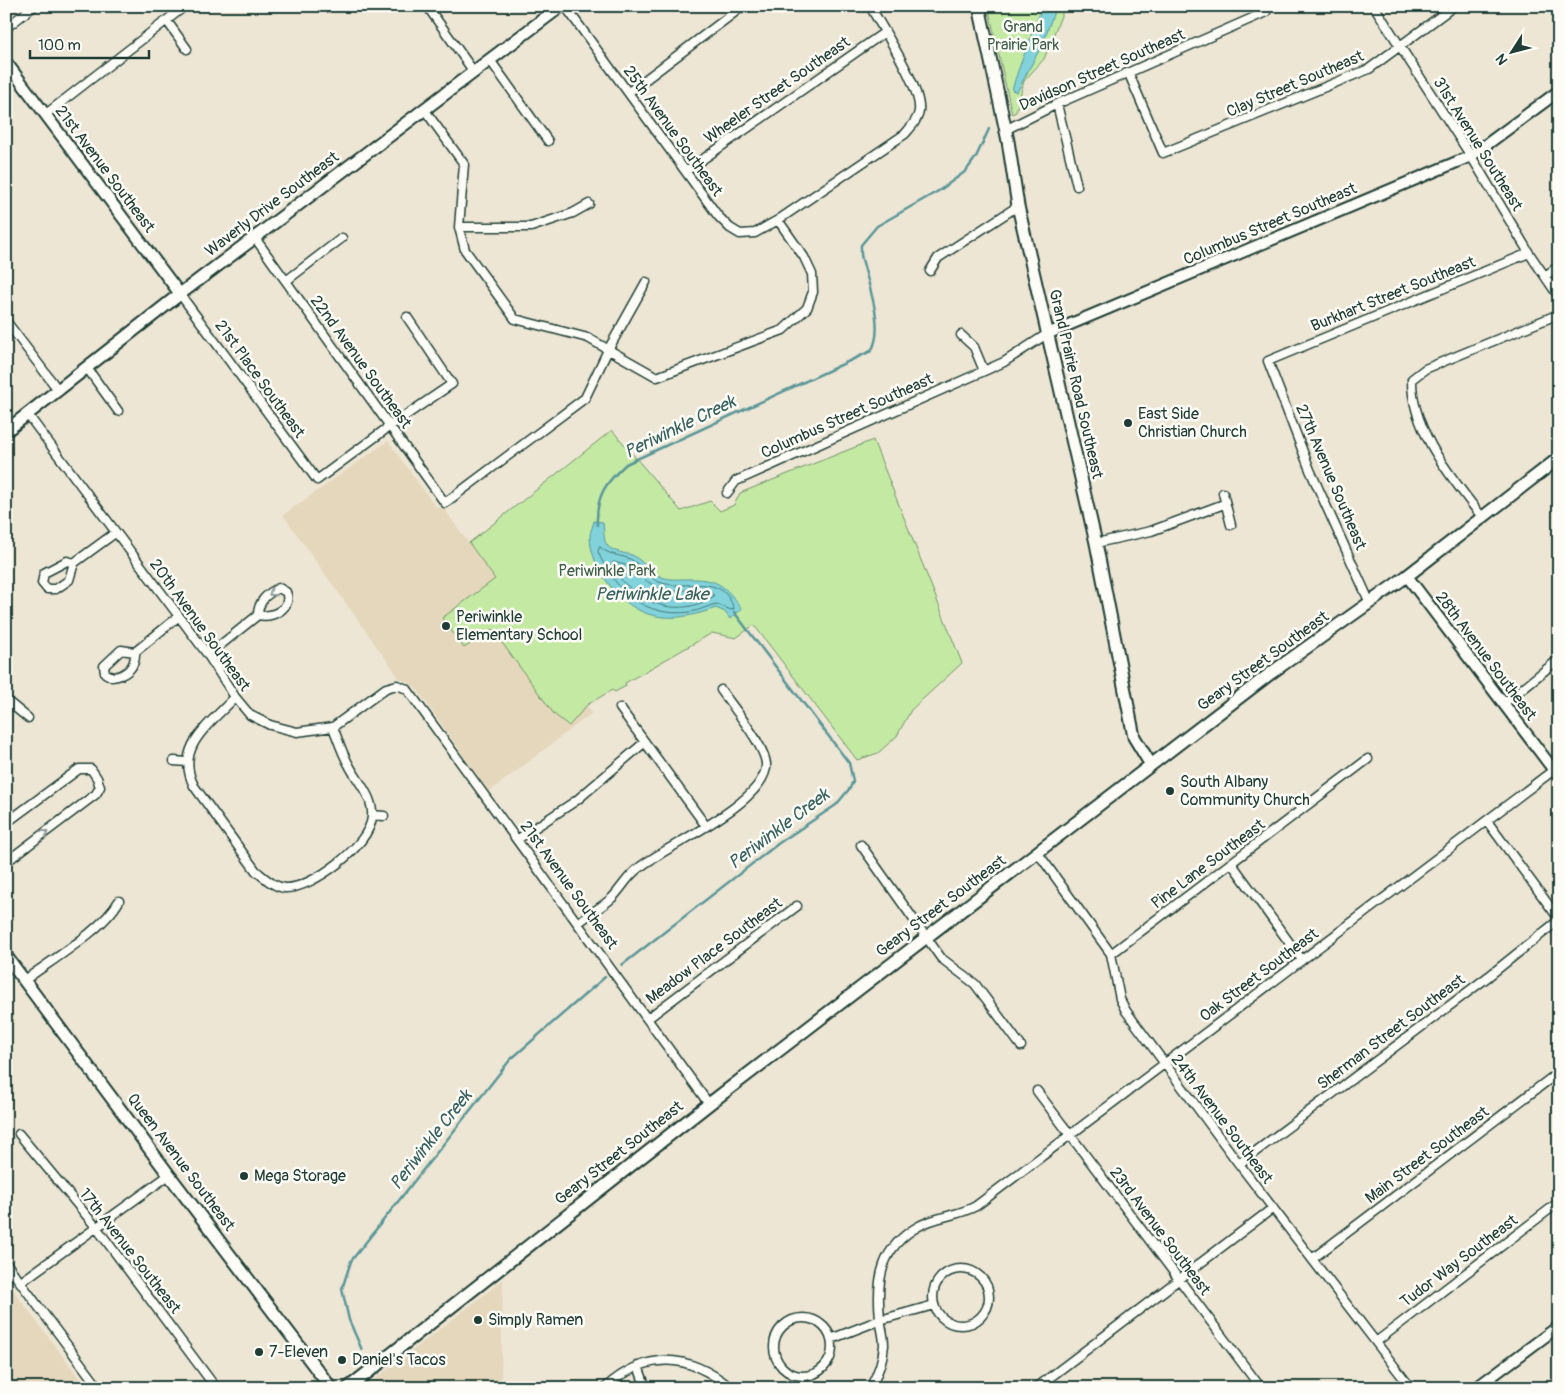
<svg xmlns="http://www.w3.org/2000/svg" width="1565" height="1394" viewBox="0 0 1565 1394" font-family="Pangolin,sans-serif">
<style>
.built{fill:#e4d7bc}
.green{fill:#c3e9a3;stroke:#71936c}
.water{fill:#81d2db;stroke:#5a9698}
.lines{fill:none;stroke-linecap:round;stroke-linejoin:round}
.shore{stroke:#467977;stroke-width:1}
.stream{stroke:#5a9698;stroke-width:2.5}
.minor-casing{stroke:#1f3d34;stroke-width:11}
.tertiary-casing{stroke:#1f3d34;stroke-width:14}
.secondary-casing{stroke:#1f3d34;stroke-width:15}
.minor{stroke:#fdfcf7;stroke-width:8}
.tertiary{stroke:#fdfcf7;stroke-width:10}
.secondary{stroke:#fdfcf7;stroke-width:11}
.oneway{stroke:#8e9c96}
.poi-dot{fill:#1f3d34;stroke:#fdfcf7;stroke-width:2}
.labels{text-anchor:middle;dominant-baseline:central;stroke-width:5;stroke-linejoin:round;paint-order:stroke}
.park-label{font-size:16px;fill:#405f4a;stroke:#fdfcf7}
.street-label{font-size:16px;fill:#1f3d34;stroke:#fdfcf7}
.poi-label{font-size:16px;fill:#1f3d34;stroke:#fdfcf7;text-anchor:start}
.water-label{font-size:18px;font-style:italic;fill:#38625e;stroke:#fdfcf7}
</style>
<rect width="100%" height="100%" fill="#eee6d4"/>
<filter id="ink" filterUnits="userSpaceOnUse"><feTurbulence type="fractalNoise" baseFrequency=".02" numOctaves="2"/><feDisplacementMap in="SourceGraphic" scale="10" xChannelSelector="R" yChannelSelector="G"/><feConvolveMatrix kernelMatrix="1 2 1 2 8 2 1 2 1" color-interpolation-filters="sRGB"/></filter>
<g filter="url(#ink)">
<path class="built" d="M 388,441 L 435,506 L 444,509 L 592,713 L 489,792 L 416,688 L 408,682 L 400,679 L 283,515 Z
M 503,1280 L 501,1388 L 364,1388 Z
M 6,1281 L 87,1388 L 6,1388 Z"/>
<path class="green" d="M 988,6 L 1065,6 L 1044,59 L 1024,81 L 1016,112 L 1012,114 Z
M 612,430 L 681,511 L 710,501 L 720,511 L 734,505 L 740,493 L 873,440 L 962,663 L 911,710 L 897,736 L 878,753 L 857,760 L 754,625 L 736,638 L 712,633 L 625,683 L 626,686 L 615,692 L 612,690 L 587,705 L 569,726 L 554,714 L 492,629 L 464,648 L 442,618 L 495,579 L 469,543 Z"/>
<path class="water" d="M 1042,6 L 1056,6 L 1043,43 L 1017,92 L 1012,90 C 1020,61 1033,35 1042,6 Z
M 594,521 L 603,522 C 605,542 602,548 623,553 C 626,554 631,554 634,556 C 644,562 650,573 662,577 C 669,580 677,579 685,579 C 717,578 724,584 742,609 L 730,619 L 725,612 L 716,608 C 693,616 672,621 648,614 C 619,605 590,567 590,536 C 590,532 593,526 594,521 Z"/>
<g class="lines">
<path class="shore" d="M 600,547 C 611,557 620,554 632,560 C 642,566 648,577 659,582 C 685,592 722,570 734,609 L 731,610 L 716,604 C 707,606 699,611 690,612 C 645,618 615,591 598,552 Z
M 614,562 C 619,564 625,564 629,567 C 643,576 651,589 670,591 C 681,592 708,584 714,596 C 677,621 632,602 611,565 Z"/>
<path class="stream" d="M 597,525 C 596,496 605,483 626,464 L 871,351 C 886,328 867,281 861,255 L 861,245 L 877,226 L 940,190 L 966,171 L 976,157 L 989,129
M 622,965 L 779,843 L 836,805 L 850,788 L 853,781 L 849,763 L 734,612
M 362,1350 L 349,1320 L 342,1289 L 351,1261 L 510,1060 L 605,977"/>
<defs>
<path id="minor" d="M 427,6 L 474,72
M 565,6 L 718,216 L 730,228 L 740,234 L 755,233 L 778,220 L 905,134 C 910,128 918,120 919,111 C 922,88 882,28 870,6
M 1374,6 L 1471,156 L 1529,253 L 1559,297
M 167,21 L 187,49
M 6,28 L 34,6
M 490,60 L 548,141
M 1129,74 L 1163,153 L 1369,69 L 1454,6
M 629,92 L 743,6
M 1057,104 L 1077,186
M 424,109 L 464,164 L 459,227 L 465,250 L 515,319 L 588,338 L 657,377 L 783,330 L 807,308 L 813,292 L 812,274 L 804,257 L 778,220
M 46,114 L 185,6
M 1005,130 L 1057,104 L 1266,12 L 1263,6
M 686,171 L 885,32
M 459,227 L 531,227 L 573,213 L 589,204
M 255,238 L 445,503 L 585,398 L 608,350 L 646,282
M 930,271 L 938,258 L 1018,206
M 1545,276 L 1559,266
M 286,281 L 342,238
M 180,294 L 317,480 L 390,426 L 452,384 L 407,317
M 6,321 L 59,391
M 961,335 L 974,347 L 984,371
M 87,368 L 118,411
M 28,415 L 208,655 L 235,697 L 250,715 L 270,725 L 297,732 L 333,727 L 386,688 L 397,685 L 407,689 L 709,1104
M 727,493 L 736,481 L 984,371 L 1004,362 L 1047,334
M 1223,493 L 1231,525
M 1482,517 C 1453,479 1411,431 1412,379 L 1425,369 L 1559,314
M 1096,543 L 1151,531 L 1224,504
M 74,563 L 67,561 L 44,573 L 42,583 L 47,589 L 56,589 L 69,580 L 74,563 L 115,533
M 1370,603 L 1310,470 L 1268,361 L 1529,253
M 135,652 L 121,650 L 104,666 L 105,673 L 112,677 C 126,676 136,667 135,652 L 178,617
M 208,655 L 258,615 C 273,618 293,608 286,592 L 279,588 C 267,593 258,602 258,615
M 235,697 C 210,725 174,746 194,786 L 256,871 C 265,878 274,887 285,888 C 312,889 370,845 372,817 C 374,797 357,781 349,765 C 342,753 338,740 333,727
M 6,700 L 28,718
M 1503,704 L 1559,659
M 620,708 L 706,826
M 174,761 L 187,762
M 372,815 L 384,816
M 1487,821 L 1559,919
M 6,823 L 79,769 L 91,769 L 97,778 L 100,787 L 96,794 L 6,862
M 518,839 L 577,800 L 645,742
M 861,845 L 941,958 L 975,984 L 1021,1046
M 1038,853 L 1111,954 L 1120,999 L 1126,1011 L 1239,1164 L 1411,1388
M 1232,864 L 1302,960
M 578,923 C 589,914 602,907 612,898 C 622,888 628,875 640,867 C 670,844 759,806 766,768 C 769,750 732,706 721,690
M 1111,954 L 1368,759
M 25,980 C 53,959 103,930 119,901
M 647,1019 L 797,906
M 1037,1091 L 1261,1388
M 19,1134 L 96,1227 L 216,1388
M 1239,1164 L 1489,976 L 1559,920
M 1312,1259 L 1559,1072
M 6,1263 L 99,1388
M933 1297a28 28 0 1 1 56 0a28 28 0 1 1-56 0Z
M 21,1282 L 169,1175
M774 1347a29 29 0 1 1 58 0a29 29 0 1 1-58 0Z
M 831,1339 L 880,1320 L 934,1305
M 1376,1342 L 1559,1202
M 638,1366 L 646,1388
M 605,1388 C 647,1350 688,1353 731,1388
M 870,1388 C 878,1374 883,1361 884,1345 C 884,1336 881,1327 880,1318 C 876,1279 881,1247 919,1226 C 937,1216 958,1216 976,1206 L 1559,766
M 1036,1388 L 1273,1208"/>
<path id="tertiary" d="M 6,62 L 180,294
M 1047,334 L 1471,156 L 1559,91
M 1407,576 L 1559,777
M 1476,1388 L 1559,1326"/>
<path id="secondary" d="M 979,6 L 1008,141 L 1018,206 L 1096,543 L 1134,737 L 1151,765
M 6,431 L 180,294 L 561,6
M 6,956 L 169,1175 L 331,1388
M 348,1388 L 709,1104 L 1271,673 L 1407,576 L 1559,458"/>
</defs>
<use href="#minor" class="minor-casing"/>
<use href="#tertiary" class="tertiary-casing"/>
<use href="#secondary" class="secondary-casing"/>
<use href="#minor" class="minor"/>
<use href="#tertiary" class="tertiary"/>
<use href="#secondary" class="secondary"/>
</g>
<defs><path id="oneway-chevron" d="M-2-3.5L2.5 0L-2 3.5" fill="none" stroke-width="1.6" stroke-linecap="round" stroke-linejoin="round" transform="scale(1.25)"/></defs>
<g class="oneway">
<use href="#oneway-chevron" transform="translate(272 593) rotate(146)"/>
<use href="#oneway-chevron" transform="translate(45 833) rotate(-37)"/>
</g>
</g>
<g class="poi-dot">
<circle cx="1128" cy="423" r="5"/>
<circle cx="446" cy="626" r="5"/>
<circle cx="1170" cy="791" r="5"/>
<circle cx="244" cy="1176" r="5"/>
<circle cx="478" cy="1320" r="5"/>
<circle cx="259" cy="1352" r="5"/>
<circle cx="342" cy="1360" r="5"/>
</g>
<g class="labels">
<g class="park-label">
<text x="1023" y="27">Grand<tspan x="1023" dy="18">Prairie Park</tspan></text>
<text x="607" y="571">Periwinkle Park</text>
</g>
<g class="street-label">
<text transform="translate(1102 70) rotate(-24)">Davidson Street Southeast</text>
<text transform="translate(1295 84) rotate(-23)">Clay Street Southeast</text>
<text transform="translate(777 90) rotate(-35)">Wheeler Street Southeast</text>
<text transform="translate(673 131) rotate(54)">25th Avenue Southeast</text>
<text transform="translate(1478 144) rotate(58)">31st Avenue Southeast</text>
<text transform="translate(105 169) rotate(53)">21st Avenue Southeast</text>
<text transform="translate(272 204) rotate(-37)">Waverly Drive Southeast</text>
<text transform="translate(1270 224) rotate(-23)">Columbus Street Southeast</text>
<text transform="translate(1393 294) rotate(-22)">Burkhart Street Southeast</text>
<text transform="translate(361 362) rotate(54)">22nd Avenue Southeast</text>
<text transform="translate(260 379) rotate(54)">21st Place Southeast</text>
<text transform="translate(1076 384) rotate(77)">Grand Prairie Road Southeast</text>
<text transform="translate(847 416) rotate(-24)">Columbus Street Southeast</text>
<text transform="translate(1331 477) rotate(67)">27th Avenue Southeast</text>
<text transform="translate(200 625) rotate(54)">20th Avenue Southeast</text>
<text transform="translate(1486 656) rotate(53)">28th Avenue Southeast</text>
<text transform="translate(1263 661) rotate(-36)">Geary Street Southeast</text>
<text transform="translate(1208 864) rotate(-37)">Pine Lane Southeast</text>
<text transform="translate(569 885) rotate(54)">21st Avenue Southeast</text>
<text transform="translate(941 906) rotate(-37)">Geary Street Southeast</text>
<text transform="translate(714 951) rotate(-37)">Meadow Place Southeast</text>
<text transform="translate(1259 975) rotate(-37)">Oak Street Southeast</text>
<text transform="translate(1391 1032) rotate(-37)">Sherman Street Southeast</text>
<text transform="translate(1222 1119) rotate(53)">24th Avenue Southeast</text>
<text transform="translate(619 1153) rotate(-38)">Geary Street Southeast</text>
<text transform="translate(1427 1155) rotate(-37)">Main Street Southeast</text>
<text transform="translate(181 1162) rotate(53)">Queen Avenue Southeast</text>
<text transform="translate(1160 1231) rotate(53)">23rd Avenue Southeast</text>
<text transform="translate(130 1251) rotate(52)">17th Avenue Southeast</text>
<text transform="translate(1459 1261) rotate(-37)">Tudor Way Southeast</text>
</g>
<g class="poi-label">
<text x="1138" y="414">East Side<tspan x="1138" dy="18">Christian Church</tspan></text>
<text x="456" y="617">Periwinkle<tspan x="456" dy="18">Elementary School</tspan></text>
<text x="1180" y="782">South Albany<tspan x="1180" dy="18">Community Church</tspan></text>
<text x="254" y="1176">Mega Storage</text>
<text x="488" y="1320">Simply Ramen</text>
<text x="269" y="1352">7-Eleven</text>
<text x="352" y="1360">Daniel's Tacos</text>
</g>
<g class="water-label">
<text transform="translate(680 427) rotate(-26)">Periwinkle Creek</text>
<text x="652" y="594">Periwinkle Lake</text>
<text transform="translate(779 829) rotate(-37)">Periwinkle Creek</text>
<text transform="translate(431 1140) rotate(-52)">Periwinkle Creek</text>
</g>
</g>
<rect width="1565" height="1394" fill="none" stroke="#fdfcf7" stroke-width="25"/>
<rect x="12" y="12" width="1540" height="1369" fill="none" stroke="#1f3d34" stroke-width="2" filter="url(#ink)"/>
<g transform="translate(1512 52) rotate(234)" stroke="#fdfcf7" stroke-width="4" paint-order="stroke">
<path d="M0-4L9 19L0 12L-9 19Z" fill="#1f3d34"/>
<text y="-8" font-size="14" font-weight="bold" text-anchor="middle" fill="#1f3d34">N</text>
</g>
<path d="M30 50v8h119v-8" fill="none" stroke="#1f3d34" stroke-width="2.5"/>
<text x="38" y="50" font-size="15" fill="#1f3d34" stroke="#fdfcf7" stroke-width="4" paint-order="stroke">100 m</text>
</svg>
